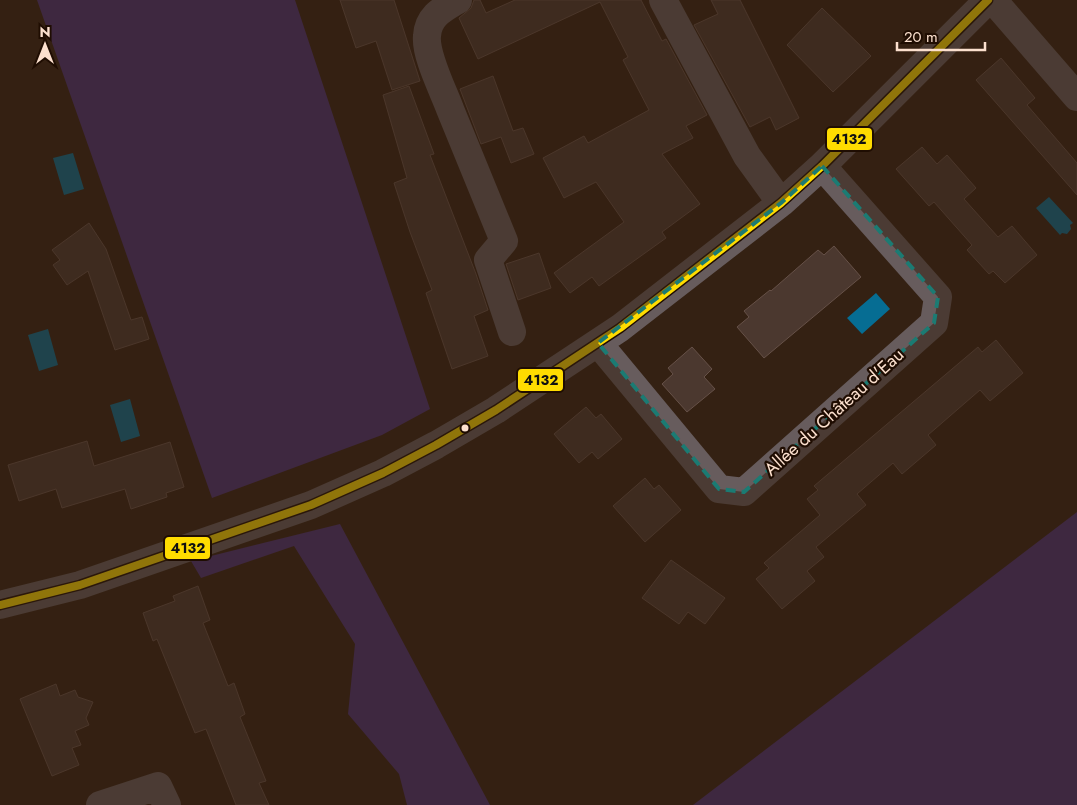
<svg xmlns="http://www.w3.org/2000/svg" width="1077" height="805" viewBox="0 0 1077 805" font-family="Jost,sans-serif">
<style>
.green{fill:#4a3178}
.water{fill:#066d93}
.building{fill:#4b382f;stroke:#665148}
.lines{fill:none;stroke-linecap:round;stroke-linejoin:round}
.minor{stroke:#675c5d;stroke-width:28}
.bus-1-casing{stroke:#1f0d02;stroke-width:11}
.bus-1{stroke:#ffdc00;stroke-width:8}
.marked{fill:none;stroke:#1b7b73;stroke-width:4;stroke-dasharray:10 6;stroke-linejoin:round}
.bus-dot{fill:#fce0ce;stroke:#1f0d02;stroke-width:2}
.labels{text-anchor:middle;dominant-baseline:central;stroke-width:4.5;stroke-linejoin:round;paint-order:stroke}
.street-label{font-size:18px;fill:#fce0ce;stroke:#1f0d02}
.line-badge{stroke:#1f0d02;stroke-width:2}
.pale-badge-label{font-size:14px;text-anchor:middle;font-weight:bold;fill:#111}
</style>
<rect width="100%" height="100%" fill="#342113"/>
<path class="green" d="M 37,0 L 295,0 L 430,409 L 382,435 L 212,498 Z
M 1077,512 L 1077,805 L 693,805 Z
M 340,524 L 490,805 L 407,805 L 399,774 L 348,714 L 355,644 L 294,546 L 201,578 L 191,561 Z"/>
<path class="water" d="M 73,153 L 84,189 L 64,195 L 53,158 Z
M 1049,197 L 1073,223 L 1070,225 L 1071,229 L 1067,234 L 1062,233 L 1060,235 L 1036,208 Z
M 876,293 L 890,309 L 862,334 L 847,318 Z
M 48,329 L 58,365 L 39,371 L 28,335 Z
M 130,399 L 140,436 L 121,442 L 110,405 Z"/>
<path class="building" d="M 340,0 L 394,0 L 420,81 L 392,90 L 376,41 L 356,48 Z
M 474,0 L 480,0 L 486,13 L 515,0 L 641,0 L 662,41 L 666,39 L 707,115 L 686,126 L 693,138 L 662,154 L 700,204 L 662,232 L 666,238 L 599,286 L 592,277 L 570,293 L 554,273 L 624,222 L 596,182 L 564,198 L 543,158 L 584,136 L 588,143 L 649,110 L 623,60 L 628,57 L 600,2 L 478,59 L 459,18 L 471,8 Z
M 711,0 L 740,0 L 799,118 L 776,130 L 770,117 L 750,127 L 694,25 L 718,14 Z
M 822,8 L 871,56 L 833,92 L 787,45 Z
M 1001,58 L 1035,98 L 1027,105 L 1077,163 L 1077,195 L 976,80 Z
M 493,76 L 513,131 L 523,128 L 534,154 L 511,163 L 501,137 L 481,144 L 460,89 Z
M 409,86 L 434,154 L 430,155 L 476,274 L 488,310 L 474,316 L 488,356 L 452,369 L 426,293 L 432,290 L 410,232 L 394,183 L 407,178 L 383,95 Z
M 922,147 L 937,164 L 947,155 L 976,188 L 964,199 L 998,237 L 1012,226 L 1037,255 L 1005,283 L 993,271 L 989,274 L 967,250 L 972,245 L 934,202 L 929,206 L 896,169 Z
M 89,223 L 106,249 L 131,320 L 142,317 L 149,339 L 115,350 L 88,271 L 67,285 L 53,265 L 60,260 L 52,250 Z
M 834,246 L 861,277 L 764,358 L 737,327 L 749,317 L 744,311 L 770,290 L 771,291 L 818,250 L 824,255 Z
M 539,253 L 551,288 L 518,300 L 506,264 Z
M 996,340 L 1023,373 L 990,401 L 980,390 L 928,435 L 936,445 L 902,474 L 893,463 L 857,494 L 866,505 L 816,547 L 824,557 L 807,571 L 815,581 L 782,609 L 756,579 L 769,568 L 764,563 L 820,515 L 807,499 L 818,490 L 814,486 L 978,347 L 982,352 Z
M 692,347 L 712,369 L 704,377 L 715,389 L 687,412 L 662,384 L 673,374 L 668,368 Z
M 586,407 L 596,418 L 601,414 L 622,439 L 598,459 L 592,452 L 579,463 L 554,434 Z
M 87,441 L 94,466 L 170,442 L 184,487 L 166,493 L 167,497 L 131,509 L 125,489 L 62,508 L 56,489 L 19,501 L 8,465 Z
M 645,478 L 654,489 L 659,485 L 681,510 L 645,542 L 613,506 Z
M 671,560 L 725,598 L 705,624 L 688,612 L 679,624 L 642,598 Z
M 198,586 L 210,620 L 203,623 L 228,686 L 234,683 L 245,714 L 240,717 L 266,781 L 259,783 L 269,805 L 236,805 L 206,729 L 195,733 L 157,639 L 153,641 L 143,613 L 175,601 L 173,596 Z
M 56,684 L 60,696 L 75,690 L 78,697 L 93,702 L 86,718 L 89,725 L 75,731 L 81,745 L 72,748 L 79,765 L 52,776 L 20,699 Z"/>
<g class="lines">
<path class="minor" d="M 458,0 C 443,9 428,16 427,36 C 425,55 443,90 450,109 C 468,153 486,197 504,241 L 488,260 L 512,332
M 663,0 L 747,156 L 781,203
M 993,0 L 1077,97
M 598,343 L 719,489 L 744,492 L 934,323 L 938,297 L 822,166
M 0,605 L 80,585 L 311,505 L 383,473 L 436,445 L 496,410 L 620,328 L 781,203 L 822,166 L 988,0
M 100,805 L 158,786 L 167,805"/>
<defs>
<path id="bus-1" d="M 0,605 L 80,585 L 311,505 L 383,473 L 436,445 L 496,410 L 620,328 L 781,203 L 822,166 L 988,0"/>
</defs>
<use href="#bus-1" class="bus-1-casing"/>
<use href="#bus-1" class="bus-1"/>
</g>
<path d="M0 0H1077V805H0ZM 822,166 L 938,297 L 934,323 L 744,492 L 719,489 L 598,343 L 781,203 Z" fill="#342113" fill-opacity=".55" fill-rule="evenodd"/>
<path class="marked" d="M 822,166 L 938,297 L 934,323 L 744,492 L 719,489 L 598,343 L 781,203 Z"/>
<circle class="bus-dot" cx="465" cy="428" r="4.5"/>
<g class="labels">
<g class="street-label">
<text transform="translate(834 412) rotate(-42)">Allée du Château d'Eau</text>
</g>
</g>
<g class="line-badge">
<rect x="826" y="127" width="47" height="24" rx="5" fill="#ffdc00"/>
<rect x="517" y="368" width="47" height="24" rx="5" fill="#ffdc00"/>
<rect x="164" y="536" width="47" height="24" rx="5" fill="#ffdc00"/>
</g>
<g class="pale-badge-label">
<text x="849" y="144">4132</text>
<text x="541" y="385">4132</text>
<text x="188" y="553">4132</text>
</g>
<g transform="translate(45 45)" stroke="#1f0d02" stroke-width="4" paint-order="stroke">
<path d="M0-4L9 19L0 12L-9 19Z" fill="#fce0ce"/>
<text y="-8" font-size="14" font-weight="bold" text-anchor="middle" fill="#fce0ce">N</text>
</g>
<path d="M897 42v8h88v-8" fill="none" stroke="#fce0ce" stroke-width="2.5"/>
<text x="904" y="42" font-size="15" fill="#fce0ce" stroke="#1f0d02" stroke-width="4" paint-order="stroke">20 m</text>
</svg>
